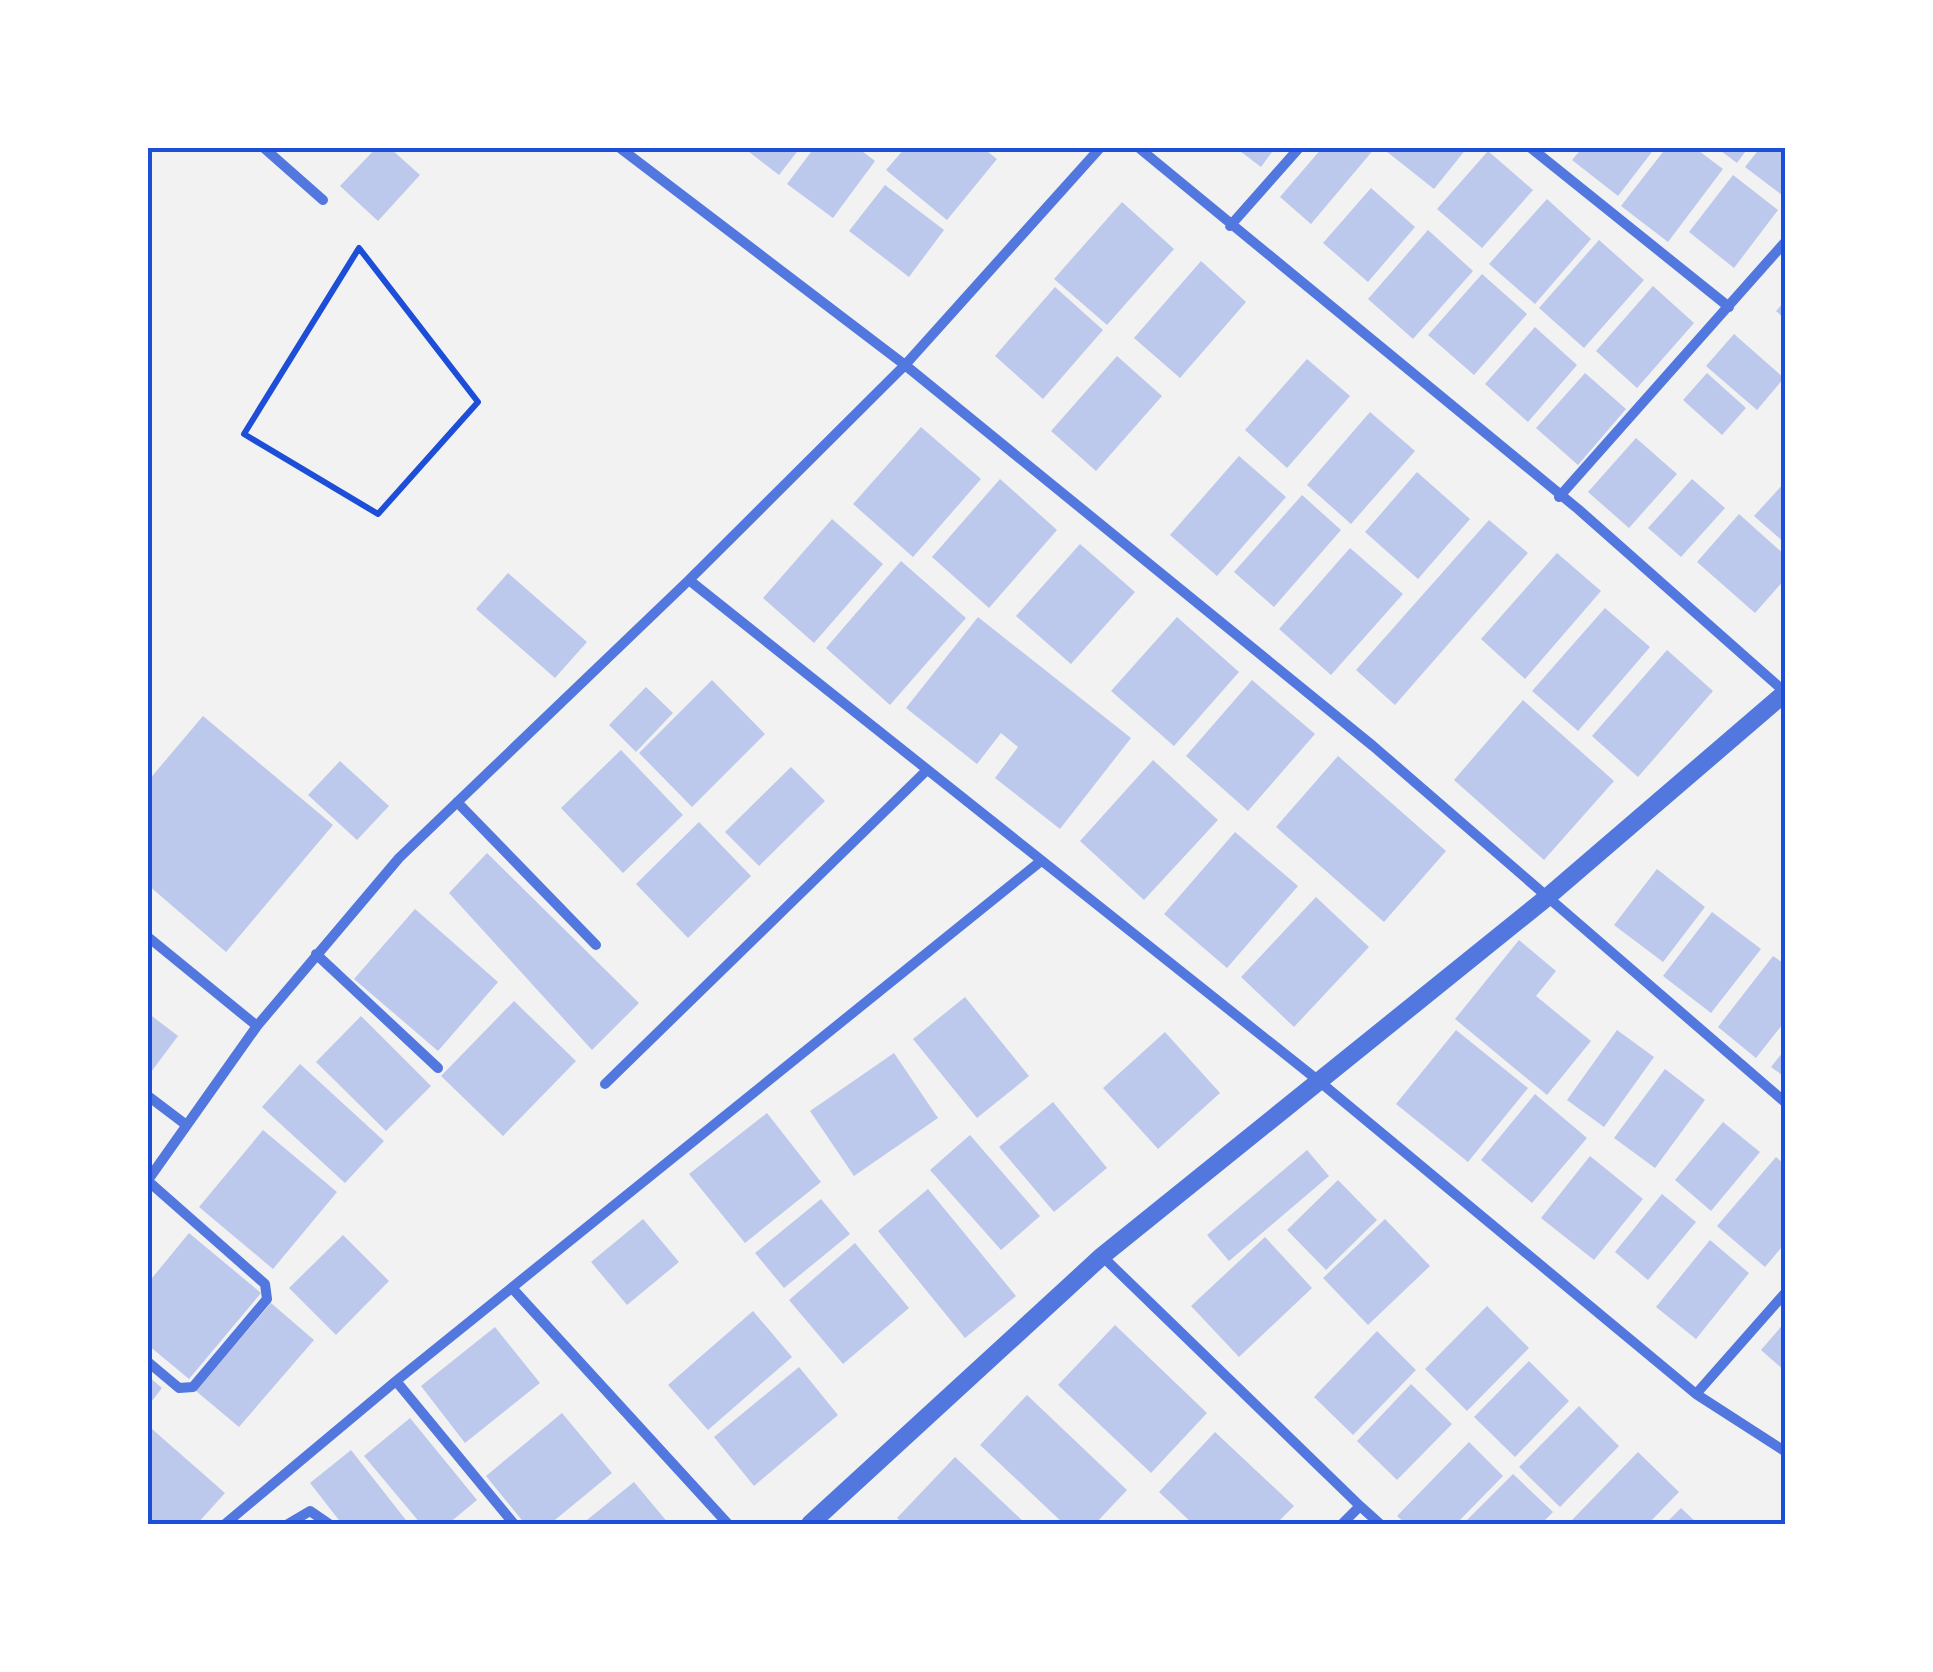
<svg xmlns="http://www.w3.org/2000/svg" width="1933" height="1672" viewBox="0 0 1933 1672" font-family="Helvetica,sans-serif">
<style>
.building{fill:#bdc9ec}
.lines{fill:none;stroke-linecap:round;stroke-linejoin:round}
.path{stroke:#1d4ed8;stroke-width:6}
.minor{stroke:#5277de;stroke-width:10}
.tertiary{stroke:#5277de;stroke-width:18}
.neatline{fill:none;stroke:#1d4ed8;stroke-width:4}
</style>
<rect width="100%" height="100%" fill="#f2f2f2"/>
<path class="building" d="M 376,148 L 390,148 L 420,175 L 378,221 L 340,186 Z
M 744,148 L 800,148 L 779,175 Z
M 814,148 L 858,148 L 875,161 L 833,218 L 787,184 Z
M 905,148 L 983,148 L 997,159 L 947,220 L 886,170 Z
M 1236,148 L 1275,148 L 1261,167 Z
M 1322,148 L 1375,148 L 1311,224 L 1280,197 Z
M 1388,148 L 1467,148 L 1434,189 L 1386,151 Z
M 1582,148 L 1655,148 L 1618,196 L 1572,160 Z
M 1666,148 L 1695,148 L 1723,169 L 1668,242 L 1621,206 Z
M 1717,148 L 1748,148 L 1737,163 Z
M 1760,148 L 1786,148 L 1786,198 L 1745,167 Z
M 1488,151 L 1533,190 L 1482,248 L 1437,209 Z
M 1733,175 L 1778,210 L 1734,268 L 1689,232 Z
M 885,185 L 944,230 L 909,277 L 849,231 Z
M 1371,188 L 1415,227 L 1368,282 L 1323,243 Z
M 1547,199 L 1591,239 L 1535,304 L 1489,264 Z
M 1122,202 L 1174,249 L 1107,325 L 1054,279 Z
M 1428,230 L 1473,271 L 1413,339 L 1368,299 Z
M 1599,240 L 1644,280 L 1584,348 L 1539,308 Z
M 1201,261 L 1246,302 L 1180,378 L 1134,338 Z
M 1482,274 L 1527,314 L 1474,375 L 1428,335 Z
M 1653,286 L 1694,323 L 1637,388 L 1596,351 Z
M 1055,287 L 1103,330 L 1043,399 L 995,356 Z
M 1786,300 L 1786,320 L 1776,311 Z
M 1535,327 L 1577,365 L 1528,422 L 1485,384 Z
M 1734,334 L 1784,378 L 1757,410 L 1706,366 Z
M 1117,356 L 1162,396 L 1096,471 L 1051,431 Z
M 1307,359 L 1350,396 L 1287,468 L 1245,430 Z
M 1585,373 L 1626,409 L 1578,465 L 1536,428 Z
M 1707,373 L 1746,408 L 1722,435 L 1683,400 Z
M 1370,412 L 1415,451 L 1351,524 L 1307,485 Z
M 921,427 L 981,479 L 913,557 L 853,504 Z
M 1636,438 L 1677,474 L 1629,528 L 1588,492 Z
M 1239,456 L 1286,497 L 1217,576 L 1170,535 Z
M 1417,472 L 1470,519 L 1418,579 L 1365,532 Z
M 1000,479 L 1057,530 L 989,608 L 932,557 Z
M 1692,479 L 1725,508 L 1681,557 L 1648,528 Z
M 1786,481 L 1786,544 L 1754,516 Z
M 1302,495 L 1341,530 L 1274,607 L 1234,572 Z
M 1739,514 L 1786,556 L 1786,578 L 1755,613 L 1697,562 Z
M 832,519 L 883,564 L 814,643 L 763,598 Z
M 1489,520 L 1528,553 L 1395,705 L 1356,670 Z
M 1080,544 L 1135,592 L 1071,664 L 1016,616 Z
M 1350,548 L 1403,594 L 1331,675 L 1279,629 Z
M 1557,553 L 1601,591 L 1525,679 L 1481,639 Z
M 901,561 L 966,618 L 890,705 L 826,648 Z
M 508,573 L 587,642 L 555,678 L 476,609 Z
M 1605,608 L 1650,647 L 1578,731 L 1532,691 Z
M 978,617 L 1131,738 L 1060,829 L 995,778 L 1018,747 L 1001,733 L 977,764 L 906,708 Z
M 1177,617 L 1239,672 L 1174,746 L 1111,691 Z
M 1667,650 L 1713,691 L 1638,777 L 1592,736 Z
M 712,680 L 765,734 L 692,807 L 639,753 Z
M 1252,680 L 1315,734 L 1248,811 L 1186,756 Z
M 646,687 L 673,713 L 636,752 L 609,725 Z
M 1523,700 L 1614,781 L 1544,860 L 1454,780 Z
M 203,716 L 333,825 L 226,952 L 148,885 L 148,781 Z
M 621,750 L 683,815 L 623,873 L 561,808 Z
M 1338,756 L 1446,851 L 1384,922 L 1276,827 Z
M 1153,760 L 1218,820 L 1144,900 L 1080,841 Z
M 340,761 L 389,806 L 357,840 L 308,795 Z
M 791,767 L 825,801 L 759,866 L 725,832 Z
M 699,822 L 751,876 L 688,938 L 636,884 Z
M 1235,832 L 1298,886 L 1227,968 L 1164,914 Z
M 487,853 L 639,1003 L 592,1050 L 449,893 Z
M 1657,869 L 1705,907 L 1663,962 L 1614,925 Z
M 1316,897 L 1369,947 L 1294,1027 L 1241,977 Z
M 415,909 L 498,982 L 438,1051 L 354,979 Z
M 1712,912 L 1761,949 L 1711,1013 L 1663,976 Z
M 1519,940 L 1556,971 L 1536,996 L 1591,1041 L 1547,1095 L 1455,1019 Z
M 1773,956 L 1786,965 L 1786,1020 L 1756,1058 L 1718,1027 Z
M 965,997 L 1029,1076 L 977,1118 L 913,1039 Z
M 514,1001 L 576,1061 L 503,1136 L 441,1076 Z
M 148,1013 L 178,1036 L 151,1072 L 148,1069 Z
M 361,1016 L 431,1086 L 386,1131 L 316,1062 Z
M 1456,1030 L 1528,1088 L 1468,1162 L 1396,1104 Z
M 1617,1030 L 1654,1057 L 1604,1127 L 1567,1100 Z
M 1165,1032 L 1220,1093 L 1158,1149 L 1103,1088 Z
M 1786,1048 L 1786,1078 L 1771,1067 Z
M 894,1053 L 938,1118 L 854,1176 L 810,1111 Z
M 300,1064 L 384,1141 L 345,1183 L 262,1107 Z
M 1665,1069 L 1705,1100 L 1655,1168 L 1614,1138 Z
M 1535,1094 L 1587,1138 L 1532,1203 L 1481,1160 Z
M 1053,1102 L 1107,1168 L 1054,1212 L 999,1147 Z
M 767,1113 L 821,1182 L 745,1243 L 689,1174 Z
M 1723,1122 L 1760,1152 L 1711,1211 L 1675,1180 Z
M 263,1130 L 337,1192 L 273,1269 L 199,1207 Z
M 970,1135 L 1040,1216 L 1001,1250 L 930,1170 Z
M 1307,1150 L 1329,1176 L 1229,1261 L 1207,1235 Z
M 1590,1156 L 1643,1199 L 1594,1260 L 1541,1218 Z
M 1776,1157 L 1786,1166 L 1786,1242 L 1765,1267 L 1717,1226 Z
M 1338,1180 L 1377,1220 L 1326,1270 L 1287,1230 Z
M 928,1189 L 1016,1296 L 965,1338 L 878,1231 Z
M 1662,1194 L 1696,1222 L 1648,1280 L 1615,1252 Z
M 821,1199 L 850,1234 L 784,1288 L 755,1253 Z
M 643,1219 L 679,1262 L 627,1305 L 591,1262 Z
M 1385,1219 L 1430,1266 L 1368,1325 L 1323,1278 Z
M 189,1233 L 261,1293 L 189,1379 L 148,1345 L 148,1283 Z
M 343,1235 L 389,1281 L 336,1335 L 289,1288 Z
M 1265,1237 L 1312,1288 L 1239,1357 L 1191,1306 Z
M 1710,1240 L 1749,1273 L 1696,1339 L 1656,1307 Z
M 855,1243 L 909,1308 L 843,1364 L 789,1300 Z
M 271,1303 L 314,1340 L 239,1427 L 196,1391 Z
M 1487,1306 L 1529,1348 L 1467,1411 L 1425,1369 Z
M 753,1311 L 792,1357 L 708,1430 L 668,1385 Z
M 1786,1321 L 1786,1372 L 1761,1350 Z
M 1115,1325 L 1207,1413 L 1151,1473 L 1058,1385 Z
M 495,1327 L 540,1383 L 465,1443 L 421,1386 Z
M 1377,1331 L 1416,1370 L 1353,1435 L 1314,1397 Z
M 1529,1361 L 1569,1401 L 1515,1457 L 1474,1417 Z
M 799,1367 L 838,1415 L 754,1486 L 714,1437 Z
M 148,1376 L 162,1388 L 148,1406 Z
M 1411,1384 L 1452,1424 L 1397,1480 L 1357,1441 Z
M 1027,1395 L 1127,1490 L 1095,1524 L 1064,1524 L 980,1445 Z
M 1579,1406 L 1619,1446 L 1560,1507 L 1519,1467 Z
M 562,1413 L 612,1473 L 550,1524 L 525,1524 L 486,1476 Z
M 410,1418 L 477,1500 L 448,1524 L 421,1524 L 364,1456 Z
M 152,1429 L 225,1493 L 197,1524 L 148,1524 L 148,1434 Z
M 1215,1432 L 1294,1506 L 1276,1524 L 1193,1524 L 1159,1492 Z
M 1469,1442 L 1503,1476 L 1456,1524 L 1406,1524 L 1397,1516 Z
M 351,1450 L 409,1524 L 342,1524 L 310,1483 Z
M 1638,1452 L 1679,1492 L 1648,1524 L 1577,1524 L 1572,1520 Z
M 955,1457 L 1026,1524 L 904,1524 L 897,1518 Z
M 1513,1474 L 1553,1512 L 1541,1524 L 1463,1524 Z
M 634,1482 L 669,1524 L 582,1524 Z
M 1681,1508 L 1698,1524 L 1665,1524 Z"/>
<g class="lines">
<path class="path" d="M 359,248 L 478,402 L 378,514 L 244,434 Z"/>
<path class="minor" d="M 264,148 L 323,200
M 620,148 L 905,365 L 1373,746 L 1786,1103
M 1100,148 L 905,365 L 689,580 L 1320,1082 L 1696,1394 L 1786,1452
M 1139,148 L 1578,509 L 1786,693
M 1531,148 L 1729,307
M 1230,226 L 1299,148
M 1559,497 L 1786,241
M 457,802 L 596,945
M 148,937 L 257,1026
M 316,954 L 438,1068
M 605,1084 L 927,770
M 148,1096 L 185,1124
M 148,1180 L 257,1026 L 399,858 L 689,580
M 148,1181 L 265,1284 L 267,1299 L 193,1387 L 179,1388 L 148,1362
M 1102,1256 L 1360,1506 L 1342,1524
M 512,1288 L 728,1524
M 396,1381 L 514,1524
M 1696,1394 L 1786,1292
M 1360,1506 L 1380,1524
M 225,1524 L 396,1381 L 1041,861
M 288,1524 L 310,1511 L 329,1524"/>
<path class="tertiary" d="M 810,1524 L 1102,1256 L 1545,899 L 1786,692"/>
</g>
<rect width="1933" height="1672" fill="none" stroke="#ffffff" stroke-width="300"/>
<rect x="150" y="150" width="1633" height="1372" class="neatline"/>
</svg>
